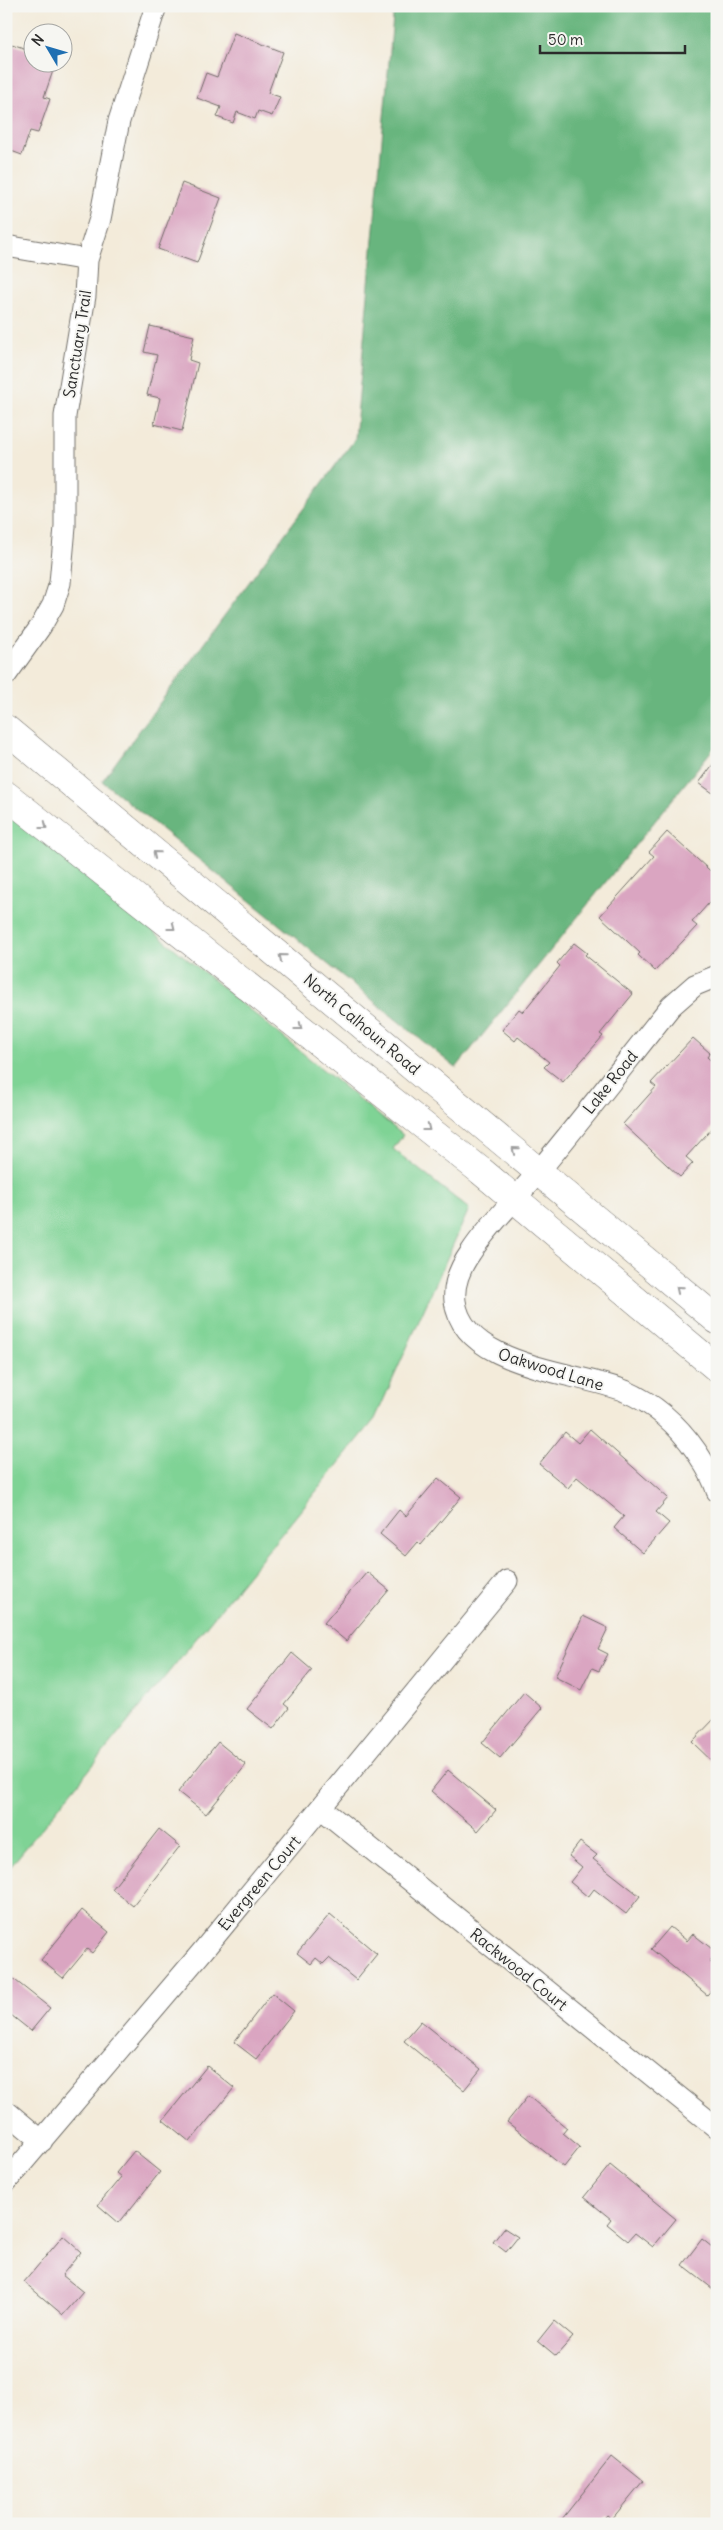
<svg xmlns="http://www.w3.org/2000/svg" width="723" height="2530" viewBox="0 0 723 2530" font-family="Delius,sans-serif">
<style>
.green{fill:#7fd395;stroke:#557f60}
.forest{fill:#67b57e;stroke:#497054}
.building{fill:#daa5c1}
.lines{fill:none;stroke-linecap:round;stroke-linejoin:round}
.minor-casing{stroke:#716e68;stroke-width:23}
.secondary-casing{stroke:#716e68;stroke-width:29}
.minor{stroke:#fff;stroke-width:21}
.secondary{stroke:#fff;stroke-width:28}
.oneway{stroke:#a0a0a0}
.labels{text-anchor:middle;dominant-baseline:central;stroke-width:4;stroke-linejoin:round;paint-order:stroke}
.street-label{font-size:16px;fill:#2b2b2b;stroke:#f6f6f2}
</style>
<rect width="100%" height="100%" fill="#f6f6f2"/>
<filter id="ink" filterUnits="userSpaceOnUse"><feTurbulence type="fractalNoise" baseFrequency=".02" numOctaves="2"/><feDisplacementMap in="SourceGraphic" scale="10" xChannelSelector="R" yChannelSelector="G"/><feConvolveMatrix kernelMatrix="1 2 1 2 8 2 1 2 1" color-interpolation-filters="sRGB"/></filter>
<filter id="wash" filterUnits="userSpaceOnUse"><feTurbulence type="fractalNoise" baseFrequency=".0096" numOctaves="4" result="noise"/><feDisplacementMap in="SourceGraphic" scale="20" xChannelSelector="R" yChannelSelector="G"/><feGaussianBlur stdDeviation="1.12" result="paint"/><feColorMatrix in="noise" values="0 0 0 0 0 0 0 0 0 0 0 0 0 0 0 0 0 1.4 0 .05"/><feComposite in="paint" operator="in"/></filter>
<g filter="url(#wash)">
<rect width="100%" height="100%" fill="#f3ebda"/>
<path class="green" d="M 6,811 L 403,1135 L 393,1149 L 469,1209 L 375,1419 L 6,1872 Z"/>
<path class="forest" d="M 394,6 L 717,6 L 717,744 L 456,1068 L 102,781 L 355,439 Z"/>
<g id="blocks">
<path class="building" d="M 234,33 L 283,52 L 268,93 L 280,97 L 272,116 L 258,111 L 255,119 L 237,112 L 233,123 L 217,117 L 221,107 L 197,98 L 206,73 L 217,77 Z
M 12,44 L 32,51 L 32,62 L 56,62 L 44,97 L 50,99 L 38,133 L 30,131 L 22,155 L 6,149 L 6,61 Z
M 182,183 L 221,198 L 197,263 L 158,249 Z
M 150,326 L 194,336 L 189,360 L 198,363 L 182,431 L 154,424 L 160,398 L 147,395 L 157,355 L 144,352 Z
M 717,759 L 717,796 L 699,783 Z
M 667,832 L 717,877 L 717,894 L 692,922 L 697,926 L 655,971 L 638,955 L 640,953 L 600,916 L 654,856 L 649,852 Z
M 574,943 L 587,953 L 585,955 L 633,994 L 600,1034 L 603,1036 L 563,1082 L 544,1067 L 549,1062 L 518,1037 L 515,1041 L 502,1030 L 519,1009 L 523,1012 L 560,966 L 557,963 Z
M 693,1038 L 710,1053 L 707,1057 L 717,1066 L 717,1123 L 686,1157 L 693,1163 L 680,1177 L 623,1124 L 656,1087 L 651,1083 Z
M 590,1429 L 668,1498 L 656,1512 L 669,1523 L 643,1553 L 614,1528 L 624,1516 L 577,1477 L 568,1488 L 539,1464 L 565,1432 L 578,1443 Z
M 438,1478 L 461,1497 L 421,1545 L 418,1542 L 406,1556 L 380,1534 L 399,1510 L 406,1516 Z
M 367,1572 L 389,1590 L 346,1641 L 324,1623 Z
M 583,1616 L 608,1628 L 598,1649 L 608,1654 L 599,1671 L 592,1668 L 581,1690 L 555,1677 Z
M 292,1653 L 312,1670 L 284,1704 L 289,1708 L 273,1729 L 247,1709 Z
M 524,1692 L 542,1708 L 500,1758 L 482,1743 Z
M 717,1716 L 717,1766 L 692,1742 Z
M 218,1742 L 246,1765 L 206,1814 L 178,1792 Z
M 448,1770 L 496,1810 L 478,1831 L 431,1791 Z
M 159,1829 L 180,1846 L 133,1906 L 112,1889 Z
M 580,1842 L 597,1855 L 593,1859 L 640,1896 L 626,1914 L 594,1889 L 588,1897 L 570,1882 L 582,1867 L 569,1856 Z
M 82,1910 L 109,1932 L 92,1953 L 87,1949 L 63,1978 L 41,1960 Z
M 330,1914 L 377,1954 L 356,1980 L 329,1958 L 323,1964 L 316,1958 L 311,1964 L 297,1953 Z
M 670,1927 L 687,1941 L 693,1934 L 716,1952 L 709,1961 L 717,1968 L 717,1984 L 707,1995 L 651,1949 Z
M 6,1973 L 50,2008 L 31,2031 L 6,2011 Z
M 272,1993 L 294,2011 L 256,2059 L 234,2042 Z
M 421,2021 L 481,2069 L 464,2090 L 404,2041 Z
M 207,2066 L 234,2088 L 190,2142 L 163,2120 Z
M 528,2096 L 567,2128 L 563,2133 L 580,2147 L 564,2167 L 507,2122 Z
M 134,2151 L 160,2172 L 119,2223 L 98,2205 L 121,2177 L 116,2173 Z
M 610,2165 L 676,2219 L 653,2247 L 635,2233 L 628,2241 L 607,2224 L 611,2219 L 584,2197 Z
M 504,2228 L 518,2237 L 506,2252 L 493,2242 Z
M 63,2236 L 81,2252 L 62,2275 L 83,2292 L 63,2315 L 24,2282 Z
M 702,2239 L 717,2251 L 717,2292 L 682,2265 Z
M 554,2321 L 573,2337 L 556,2356 L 538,2341 Z
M 612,2456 L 643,2481 L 612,2519 L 607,2515 L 599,2524 L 558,2524 Z"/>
</g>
</g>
<g filter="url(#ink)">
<use href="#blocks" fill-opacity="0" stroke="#716e68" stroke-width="1"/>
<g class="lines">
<defs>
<path id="minor" d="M 6,246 L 87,260
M 6,675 L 41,626 L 53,605 L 60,583 L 65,527 L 65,416 L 85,296 L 87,260 L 100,219 L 119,121 L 156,6
M 717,976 L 695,985 L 671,1006 C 627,1061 584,1117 539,1171 C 517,1198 490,1223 471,1252 C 461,1266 453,1283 455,1301 C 463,1367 575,1371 625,1391 C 655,1404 678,1425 696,1451 C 704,1463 713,1477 717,1491
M 322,1809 L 717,2128
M 6,2111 L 42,2141
M 6,2182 L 201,1953 L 507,1581"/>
<path id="secondary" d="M 6,729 L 717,1320
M 6,795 L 481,1171 L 717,1368"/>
</defs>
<use href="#minor" class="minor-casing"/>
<use href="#secondary" class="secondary-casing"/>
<use href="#minor" class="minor"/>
<use href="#secondary" class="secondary"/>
</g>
<defs><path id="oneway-chevron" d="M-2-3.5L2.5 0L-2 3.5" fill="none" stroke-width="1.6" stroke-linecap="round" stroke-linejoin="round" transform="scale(1.25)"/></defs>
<g class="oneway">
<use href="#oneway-chevron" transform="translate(44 826) rotate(38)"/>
<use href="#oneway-chevron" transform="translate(156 854) rotate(-140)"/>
<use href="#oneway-chevron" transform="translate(172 927) rotate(38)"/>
<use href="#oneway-chevron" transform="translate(282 957) rotate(-140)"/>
<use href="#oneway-chevron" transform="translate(299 1027) rotate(38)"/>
<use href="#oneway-chevron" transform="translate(427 1128) rotate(38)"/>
<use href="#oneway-chevron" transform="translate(515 1150) rotate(-140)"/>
<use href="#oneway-chevron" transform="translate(679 1289) rotate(-140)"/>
</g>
</g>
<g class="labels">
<g class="street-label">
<text transform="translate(77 344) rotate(-81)">Sanctuary Trail</text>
<text transform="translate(362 1024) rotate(40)">North Calhoun Road</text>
<text transform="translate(610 1082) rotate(-51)">Lake Road</text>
<text transform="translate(551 1369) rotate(17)">Oakwood Lane</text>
<text transform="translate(259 1883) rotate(-50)">Evergreen Court</text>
<text transform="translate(519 1969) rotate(39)">Rackwood Court</text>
</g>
</g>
<rect width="723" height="2530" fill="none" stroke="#f6f6f2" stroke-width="25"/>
<g transform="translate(48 48) rotate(308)"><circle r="24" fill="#f6f6f2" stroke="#a5a5a2"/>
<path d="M0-4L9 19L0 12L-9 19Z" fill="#1f6fb2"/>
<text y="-8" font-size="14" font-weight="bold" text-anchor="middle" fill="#2b2b2b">N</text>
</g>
<path d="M540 45v8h145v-8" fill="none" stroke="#2b2b2b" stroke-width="2.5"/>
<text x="548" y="45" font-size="15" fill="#2b2b2b" stroke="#f6f6f2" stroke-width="4" paint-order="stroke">50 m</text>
</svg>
